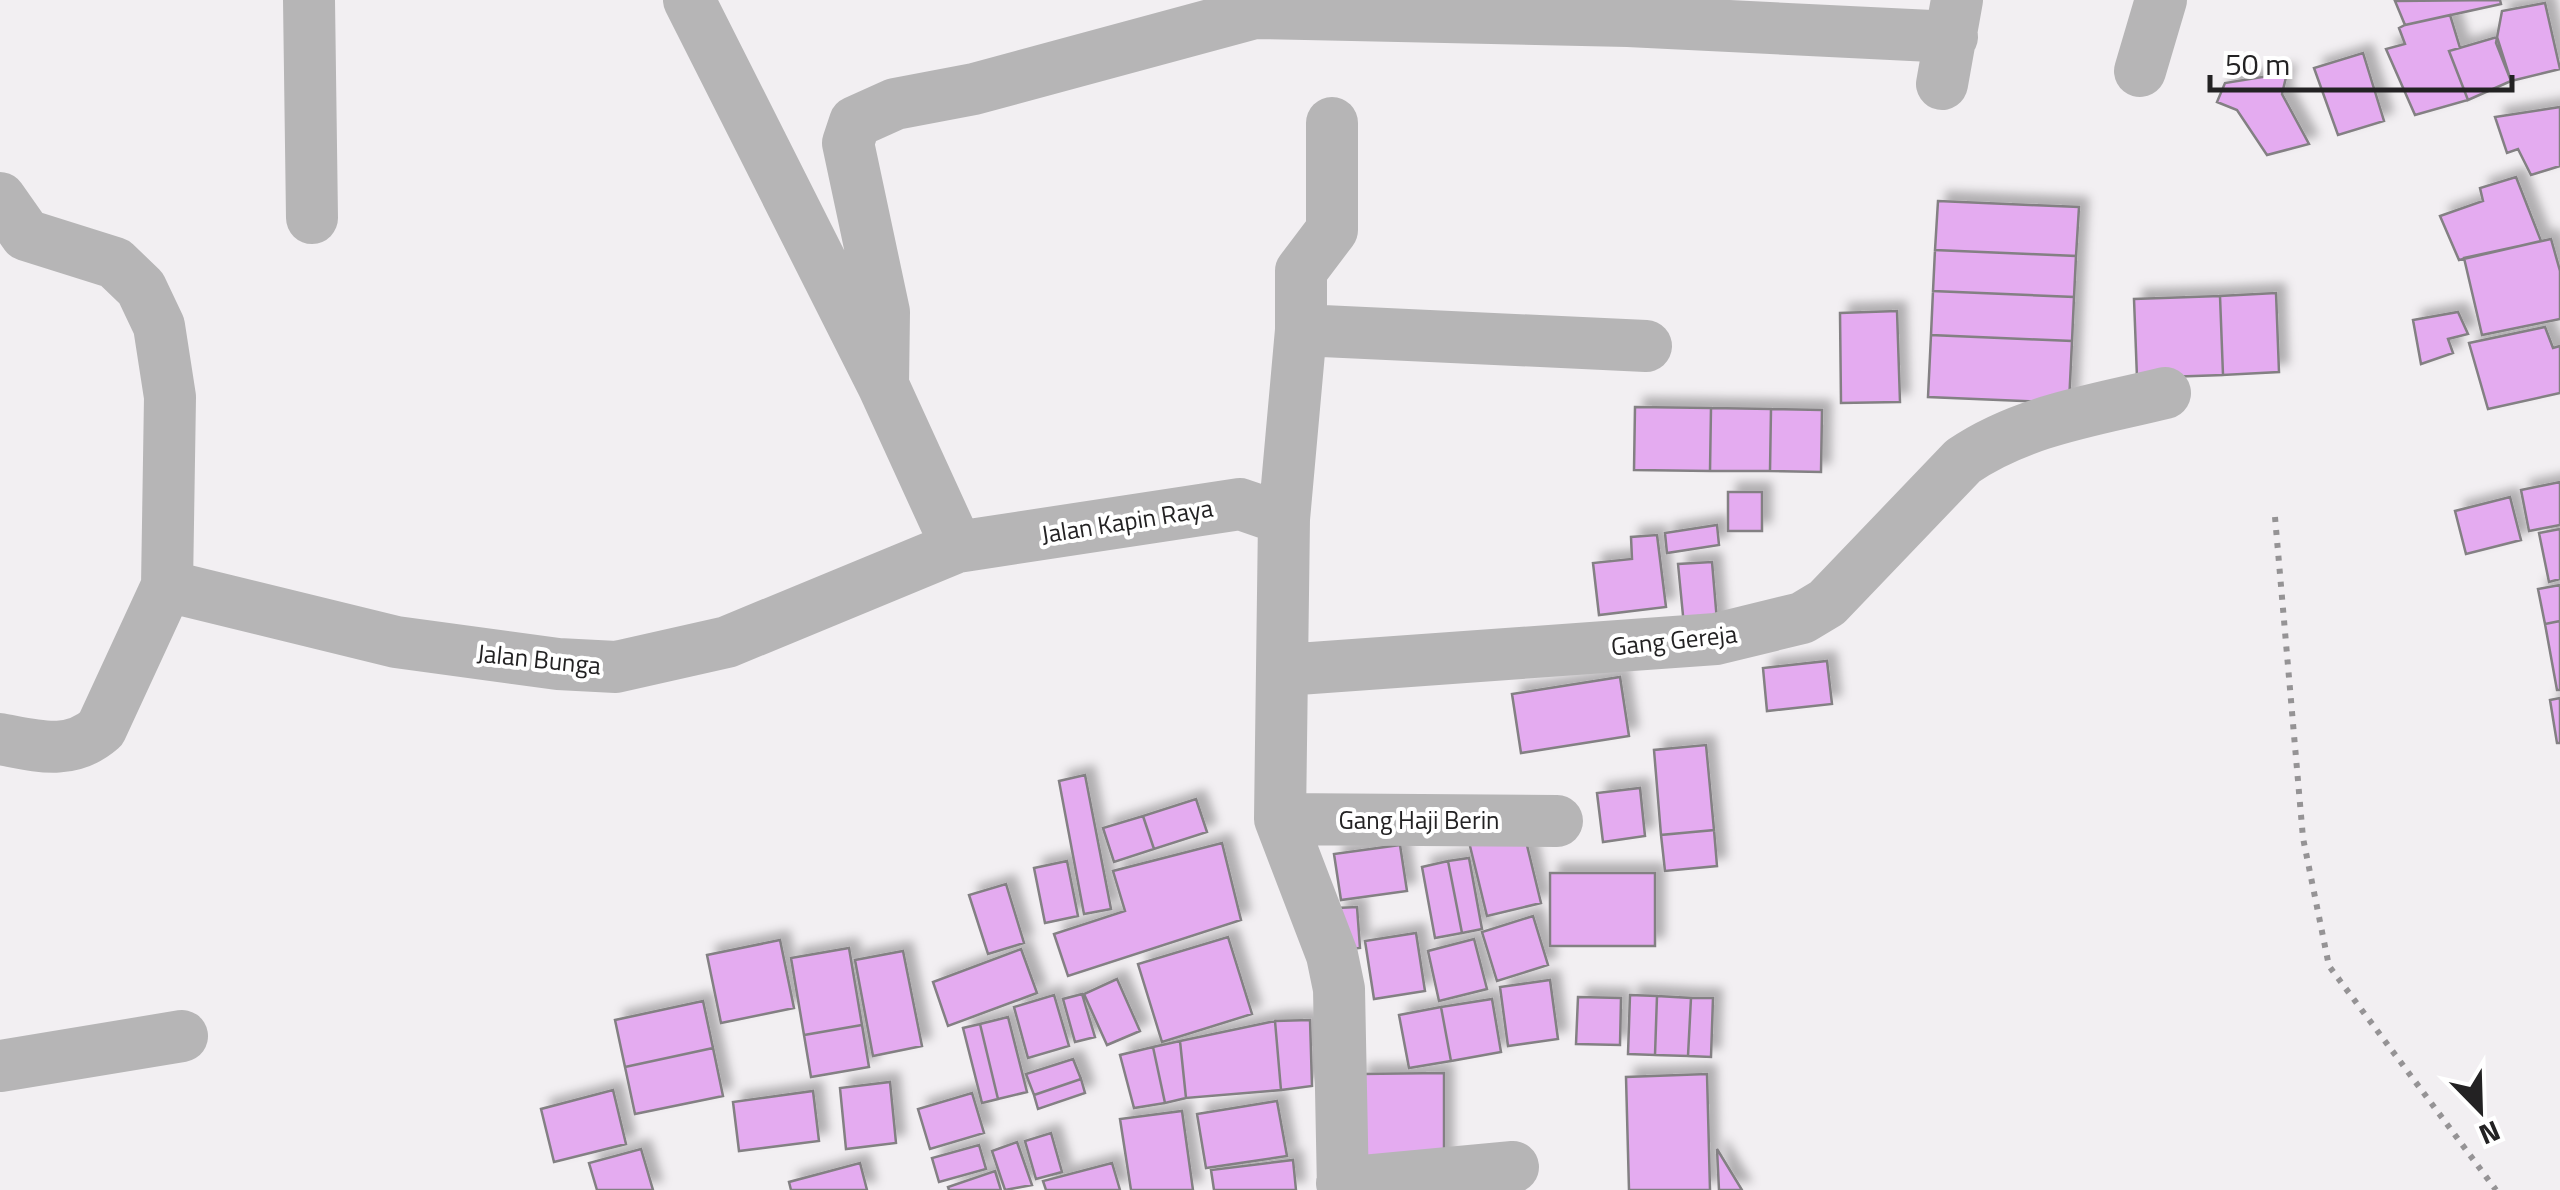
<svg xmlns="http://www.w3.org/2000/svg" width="2560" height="1190" viewBox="0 0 2560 1190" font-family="'Titillium Web',sans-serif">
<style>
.building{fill:#e4abf0;stroke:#838083;stroke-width:2.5;filter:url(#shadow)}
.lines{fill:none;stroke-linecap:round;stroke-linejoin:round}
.path{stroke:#959395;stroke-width:6;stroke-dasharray:5 8;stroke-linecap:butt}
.minor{stroke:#b6b5b6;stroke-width:52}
.labels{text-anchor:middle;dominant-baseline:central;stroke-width:8;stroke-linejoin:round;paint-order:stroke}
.street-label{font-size:25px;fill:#232223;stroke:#fff}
</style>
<defs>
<filter id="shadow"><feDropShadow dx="9" dy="-9" stdDeviation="5" flood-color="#0004"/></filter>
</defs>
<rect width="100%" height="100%" fill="#f2eff2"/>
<path class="building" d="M 2500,0 L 2501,4 L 2405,25 L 2395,1 Z
M 2545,3 L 2560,69 L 2511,81 L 2496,43 L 2502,11 Z
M 2450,15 L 2460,48 L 2449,51 L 2468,100 L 2415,115 L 2386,49 L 2405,44 L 2399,28 L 2405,25 Z
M 2497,37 L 2511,81 L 2468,100 L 2449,51 Z
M 2363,53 L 2384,121 L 2338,135 L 2314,68 Z
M 2287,73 L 2282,94 L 2309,144 L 2267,155 L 2237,110 L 2217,102 L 2225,83 Z
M 2560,107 L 2560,166 L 2531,175 L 2518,149 L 2507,153 L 2495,117 Z
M 2516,177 L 2541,241 L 2459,260 L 2440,216 L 2483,201 L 2480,188 Z
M 1938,201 L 2079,207 L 2076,256 L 1935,250 Z
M 2551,239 L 2560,271 L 2560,319 L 2482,335 L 2464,258 Z
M 1935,250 L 2076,256 L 2074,297 L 1933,291 Z
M 1933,291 L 2074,297 L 2072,341 L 1931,335 Z
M 2276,293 L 2279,372 L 2223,375 L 2220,296 Z
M 2220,296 L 2223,375 L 2137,378 L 2134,299 Z
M 1897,311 L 1900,402 L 1841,403 L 1840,313 Z
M 2458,312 L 2468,334 L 2448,339 L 2453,353 L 2421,364 L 2413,320 Z
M 2545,327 L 2553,348 L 2560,346 L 2560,393 L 2488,409 L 2469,343 Z
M 1931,335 L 2072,341 L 2069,403 L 1928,397 Z
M 1635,407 L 1711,408 L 1710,471 L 1634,470 Z
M 1711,408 L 1771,409 L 1770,471 L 1710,471 Z
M 1771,409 L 1822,410 L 1821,472 L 1770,471 Z
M 2560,482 L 2560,525 L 2529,531 L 2521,490 Z
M 1728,492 L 1762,492 L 1762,531 L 1728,531 Z
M 2510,497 L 2521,540 L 2466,554 L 2455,511 Z
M 1717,525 L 1719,545 L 1667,553 L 1665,533 Z
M 2560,529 L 2560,579 L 2549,582 L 2539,533 Z
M 1657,535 L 1666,607 L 1599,615 L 1593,563 L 1632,559 L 1631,537 Z
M 1712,562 L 1718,633 L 1685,636 L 1678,564 Z
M 2560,585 L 2560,621 L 2545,624 L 2538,589 Z
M 2560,621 L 2560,690 L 2557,690 L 2545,624 Z
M 1827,661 L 1832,704 L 1767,711 L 1763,668 Z
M 1620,677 L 1629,736 L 1521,753 L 1512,694 Z
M 2560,698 L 2560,743 L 2557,743 L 2550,700 Z
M 1706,745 L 1714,830 L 1661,835 L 1654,750 Z
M 1085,775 L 1111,909 L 1084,914 L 1059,781 Z
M 1640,788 L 1645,836 L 1603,842 L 1597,793 Z
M 1196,799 L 1207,832 L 1154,849 L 1143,816 Z
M 1143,816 L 1154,849 L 1114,862 L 1103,828 Z
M 1523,829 L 1541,903 L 1487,916 L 1469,842 Z
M 1714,830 L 1717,866 L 1665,871 L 1661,835 Z
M 1222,843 L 1241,920 L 1068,976 L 1054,934 L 1125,911 L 1113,871 Z
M 1400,845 L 1407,891 L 1341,900 L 1334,854 Z
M 1469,858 L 1482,929 L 1462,933 L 1448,861 Z
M 1067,861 L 1078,916 L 1045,923 L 1034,868 Z
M 1448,861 L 1462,933 L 1435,938 L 1422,867 Z
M 1550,873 L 1655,873 L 1655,946 L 1550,946 Z
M 1006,884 L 1024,943 L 988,954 L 969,895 Z
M 1357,907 L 1360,948 L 1341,950 L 1337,908 Z
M 1533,916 L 1548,965 L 1497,981 L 1482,932 Z
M 1416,933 L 1425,991 L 1374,999 L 1365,941 Z
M 1228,937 L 1252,1014 L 1162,1042 L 1138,964 Z
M 1474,939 L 1487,989 L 1439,1001 L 1428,951 Z
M 780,940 L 794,1008 L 721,1023 L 707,955 Z
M 849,948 L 862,1025 L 804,1035 L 791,958 Z
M 1021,949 L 1037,993 L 948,1026 L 933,982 Z
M 903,951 L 922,1046 L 873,1056 L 855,960 Z
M 1117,979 L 1140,1031 L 1107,1045 L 1084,994 Z
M 1550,980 L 1558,1039 L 1508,1046 L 1500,987 Z
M 1082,994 L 1095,1037 L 1075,1042 L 1063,999 Z
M 1054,995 L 1069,1046 L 1028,1058 L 1014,1007 Z
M 1630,995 L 1657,996 L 1655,1055 L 1628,1054 Z
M 1657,996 L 1691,998 L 1688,1056 L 1655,1055 Z
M 1578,997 L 1621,998 L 1620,1045 L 1576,1044 Z
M 1691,998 L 1713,998 L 1711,1057 L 1688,1056 Z
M 1492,999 L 1501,1052 L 1451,1061 L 1441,1007 Z
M 703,1001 L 713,1048 L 625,1067 L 615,1020 Z
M 1441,1007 L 1451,1061 L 1409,1068 L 1399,1015 Z
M 1008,1017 L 1027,1092 L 998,1099 L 980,1024 Z
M 1310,1020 L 1312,1086 L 1281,1090 L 1275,1021 Z
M 1275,1021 L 1281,1090 L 1186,1098 L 1180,1041 Z
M 980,1024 L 998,1099 L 982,1103 L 963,1028 Z
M 862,1025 L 869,1067 L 811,1077 L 804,1035 Z
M 1180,1041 L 1186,1098 L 1165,1103 L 1153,1047 Z
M 1153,1047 L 1165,1103 L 1134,1108 L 1120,1055 Z
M 713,1048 L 723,1096 L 635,1114 L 625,1067 Z
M 1073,1059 L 1081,1079 L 1034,1095 L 1026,1074 Z
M 1444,1073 L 1444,1166 L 1360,1167 L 1360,1074 Z
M 1707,1074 L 1710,1190 L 1629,1190 L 1626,1077 Z
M 1081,1079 L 1085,1093 L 1038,1109 L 1034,1095 Z
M 890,1082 L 896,1143 L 846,1149 L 840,1088 Z
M 613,1090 L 626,1144 L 554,1162 L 541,1109 Z
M 813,1091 L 819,1141 L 739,1151 L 733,1102 Z
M 972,1093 L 984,1133 L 930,1149 L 918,1109 Z
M 1277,1101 L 1287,1156 L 1206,1168 L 1197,1114 Z
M 1182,1111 L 1193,1190 L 1131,1190 L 1120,1119 Z
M 1051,1133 L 1062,1172 L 1036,1179 L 1025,1141 Z
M 1017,1142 L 1032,1185 L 1005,1190 L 992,1151 Z
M 979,1145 L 986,1169 L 939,1182 L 932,1158 Z
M 641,1149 L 653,1190 L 597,1190 L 589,1163 Z
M 1717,1149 L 1742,1190 L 1719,1190 Z
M 1293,1160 L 1296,1190 L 1214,1190 L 1211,1170 Z
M 860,1163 L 867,1190 L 791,1190 L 789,1182 Z
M 1112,1163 L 1120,1190 L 1046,1190 L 1043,1181 Z
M 995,1171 L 1001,1190 L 949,1190 L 948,1187 Z"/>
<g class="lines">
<path class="path" d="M 2275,517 L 2303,838 L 2329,966 L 2496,1190"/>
<path class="minor" d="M 309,0 L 312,218
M 689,0 L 883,385 L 957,547
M 2140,71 L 2161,0
M 1942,84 L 1957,0
M 0,198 L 26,235 L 115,263 L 141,288 L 159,326 L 170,397 L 167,586 L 101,729 C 70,756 38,746 0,739
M 1301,330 L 1301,271 L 1332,230 L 1332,123
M 883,385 L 884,312 L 848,143 L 855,122 L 895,104 L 974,89 L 1255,13 L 1628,21 L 1952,37
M 167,586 L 396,642 L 558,664 L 616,667 L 727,642 L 957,547 L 1240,504 L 1284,519
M 1284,670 L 1716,639 L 1802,618 L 1827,603 L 1963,461 C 2023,420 2096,410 2165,393
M 1280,819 L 1557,821
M 0,1066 L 182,1036
M 1342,1183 L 1513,1167
M 1343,1190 L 1339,989 L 1332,955 L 1280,819 L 1284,519 L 1301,330 L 1646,346"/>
</g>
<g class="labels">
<g class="street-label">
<text transform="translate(1127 521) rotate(-9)">Jalan Kapin Raya</text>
<text transform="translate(1674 640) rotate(-6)">Gang Gereja</text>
<text transform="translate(539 659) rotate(6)">Jalan Bunga</text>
<text x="1419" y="820">Gang Haji Berin</text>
</g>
</g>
<g transform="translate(2480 1110) rotate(157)" stroke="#ffffff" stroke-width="8" paint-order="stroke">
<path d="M0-8L18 38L0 25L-18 38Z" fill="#232223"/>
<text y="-15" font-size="28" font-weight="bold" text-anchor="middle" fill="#232223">N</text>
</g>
<path d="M2210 75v15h302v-15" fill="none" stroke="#232223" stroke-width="5"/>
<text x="2225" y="75" font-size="30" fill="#232223" stroke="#ffffff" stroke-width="8" paint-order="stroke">50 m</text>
</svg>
